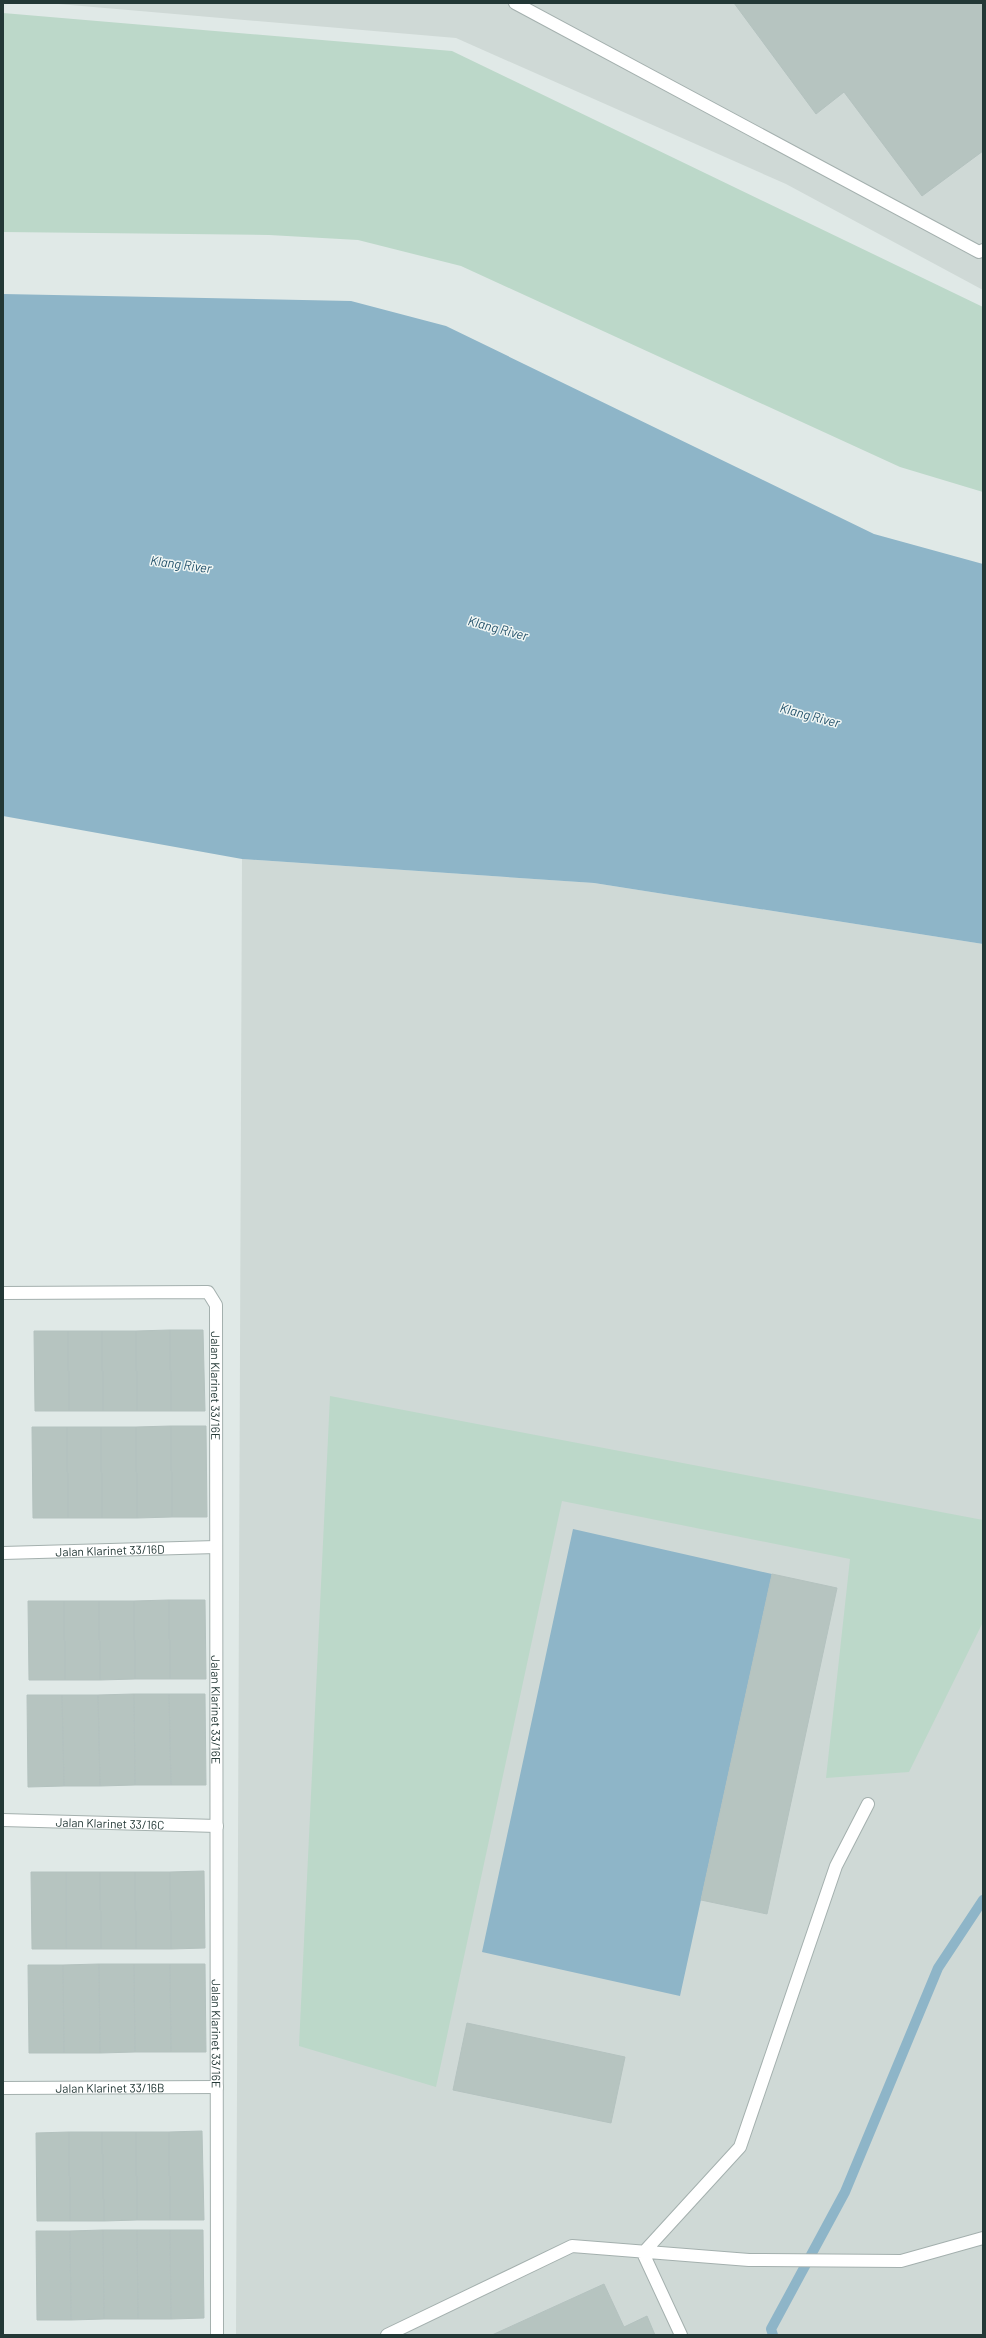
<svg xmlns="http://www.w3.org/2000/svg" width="986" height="2338" viewBox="0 0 986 2338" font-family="Barlow,sans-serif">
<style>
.built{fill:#cfd9d6}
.green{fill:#bcd8c9}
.water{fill:#8eb5c8}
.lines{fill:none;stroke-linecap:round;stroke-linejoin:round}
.stream{stroke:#8eb5c8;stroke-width:10}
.building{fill:#b6c4c0;stroke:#b4c2bf}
.lane-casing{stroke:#a4b0ae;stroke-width:14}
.street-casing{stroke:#a4b0ae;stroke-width:14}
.lane{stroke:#fff;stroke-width:12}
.street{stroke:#fff;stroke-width:12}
.labels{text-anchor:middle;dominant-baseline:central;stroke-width:3;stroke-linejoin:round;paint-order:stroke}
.street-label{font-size:12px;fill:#233836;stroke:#f0f6f4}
.water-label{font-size:13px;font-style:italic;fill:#25536c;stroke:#f0f6f4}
</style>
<rect width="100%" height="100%" fill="#e0e9e7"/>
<path class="built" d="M 47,3 L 983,3 L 983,290 L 786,184 L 456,38 Z
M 242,859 L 594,883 L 983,944 L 983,2335 L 236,2335 Z"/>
<path class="green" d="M 3,13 L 452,51 L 983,307 L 983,492 L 900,467 L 461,266 L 358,240 L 269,235 L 3,232 Z
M 330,1396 L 983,1520 L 983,1622 L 909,1772 L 826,1778 L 850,1559 L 562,1501 L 436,2087 L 299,2046 Z"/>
<path class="water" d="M 3,294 L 351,301 L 446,326 L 874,534 L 983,564 L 983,944 L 594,883 L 242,859 L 3,816 Z
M 573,1529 L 772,1574 L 680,1996 L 482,1952 Z"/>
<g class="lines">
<path class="stream" d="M 773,2335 L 771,2329 L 845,2192 L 938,1968 L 983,1900"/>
</g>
<path class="building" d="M 734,3 L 983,3 L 983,151 L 922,196 L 844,92 L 816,114 Z
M 170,1330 L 203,1330 L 205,1411 L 171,1411 Z
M 170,1330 L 171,1411 L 137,1411 L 136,1331 Z
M 34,1331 L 68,1331 L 69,1411 L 35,1411 Z
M 68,1331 L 102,1331 L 103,1411 L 69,1411 Z
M 102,1331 L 136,1331 L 137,1411 L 103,1411 Z
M 171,1426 L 206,1426 L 207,1517 L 172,1517 Z
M 171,1426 L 172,1517 L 137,1518 L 136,1427 Z
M 32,1427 L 67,1427 L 68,1518 L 33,1518 Z
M 67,1427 L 101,1427 L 102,1518 L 68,1518 Z
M 101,1427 L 136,1427 L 137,1518 L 102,1518 Z
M 772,1574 L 837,1588 L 767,1914 L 701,1900 Z
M 169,1600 L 205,1600 L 206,1679 L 170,1679 Z
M 169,1600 L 170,1679 L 135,1679 L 134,1601 Z
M 28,1601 L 64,1601 L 65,1680 L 29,1680 Z
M 64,1601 L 99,1601 L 100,1680 L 65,1680 Z
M 99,1601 L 134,1601 L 135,1679 L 100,1680 Z
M 134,1694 L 169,1694 L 171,1785 L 135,1785 Z
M 134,1694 L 135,1785 L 100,1786 L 98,1695 Z
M 169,1694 L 205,1694 L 206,1785 L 171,1785 Z
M 27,1695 L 62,1695 L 64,1786 L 28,1787 Z
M 62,1695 L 98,1695 L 100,1786 L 64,1786 Z
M 204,1871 L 205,1948 L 171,1949 L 170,1872 Z
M 31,1872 L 66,1872 L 66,1949 L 32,1949 Z
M 66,1872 L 100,1872 L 101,1949 L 66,1949 Z
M 100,1872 L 135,1872 L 136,1949 L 101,1949 Z
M 135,1872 L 170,1872 L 171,1949 L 136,1949 Z
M 99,1964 L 134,1964 L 135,2052 L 100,2053 Z
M 99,1964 L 100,2053 L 64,2053 L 63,1965 Z
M 134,1964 L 170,1964 L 171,2052 L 135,2052 Z
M 170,1964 L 205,1964 L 206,2052 L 171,2052 Z
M 28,1965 L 63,1965 L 64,2053 L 29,2053 Z
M 467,2023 L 625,2057 L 611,2123 L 453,2090 Z
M 202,2131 L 204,2220 L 170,2220 L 169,2132 Z
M 69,2132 L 70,2221 L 37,2221 L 36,2133 Z
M 69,2132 L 102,2132 L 104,2221 L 70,2221 Z
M 102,2132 L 136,2132 L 137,2220 L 104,2221 Z
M 136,2132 L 169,2132 L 170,2220 L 137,2220 Z
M 103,2230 L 137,2230 L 138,2319 L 104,2319 Z
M 103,2230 L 104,2319 L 71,2320 L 70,2231 Z
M 137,2230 L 170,2230 L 171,2319 L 138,2319 Z
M 170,2230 L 203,2230 L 204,2318 L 171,2319 Z
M 36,2231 L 70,2231 L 71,2320 L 37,2320 Z
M 604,2284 L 624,2327 L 647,2316 L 655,2335 L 492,2335 Z"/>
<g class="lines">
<defs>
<path id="lane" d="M 515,3 L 979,252 L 983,250
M 387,2335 L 572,2246 L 749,2260 L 901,2261 L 983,2238
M 681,2335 L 643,2253 L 740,2147 L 836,1866 L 868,1804"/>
<g id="street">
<path id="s1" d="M 3,1293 L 208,1292 L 216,1305 L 217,2335"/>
<path id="s2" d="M 3,1553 L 216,1547"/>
<path id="s3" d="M 3,1820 L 217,1826"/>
<path id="s4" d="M 3,2088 L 217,2087"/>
</g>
</defs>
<use href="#lane" class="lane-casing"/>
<use href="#street" class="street-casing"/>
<use href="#lane" class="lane"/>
<use href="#street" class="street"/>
</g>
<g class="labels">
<g class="street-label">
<text stroke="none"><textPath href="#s1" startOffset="301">Jalan Klarinet 33/16E</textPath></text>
<text stroke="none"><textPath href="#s2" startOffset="107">Jalan Klarinet 33/16D</textPath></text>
<text stroke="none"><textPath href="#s1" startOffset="625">Jalan Klarinet 33/16E</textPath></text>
<text stroke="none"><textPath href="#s3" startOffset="107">Jalan Klarinet 33/16C</textPath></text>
<text stroke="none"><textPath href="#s1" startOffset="949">Jalan Klarinet 33/16E</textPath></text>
<text stroke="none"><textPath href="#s4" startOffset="107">Jalan Klarinet 33/16B</textPath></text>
</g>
<g class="water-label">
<text transform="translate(181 564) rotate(8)">Klang River</text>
<text transform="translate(498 628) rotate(15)">Klang River</text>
<text transform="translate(810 715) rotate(15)">Klang River</text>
</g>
</g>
<rect width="986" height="2338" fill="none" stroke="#233836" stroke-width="8"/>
</svg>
